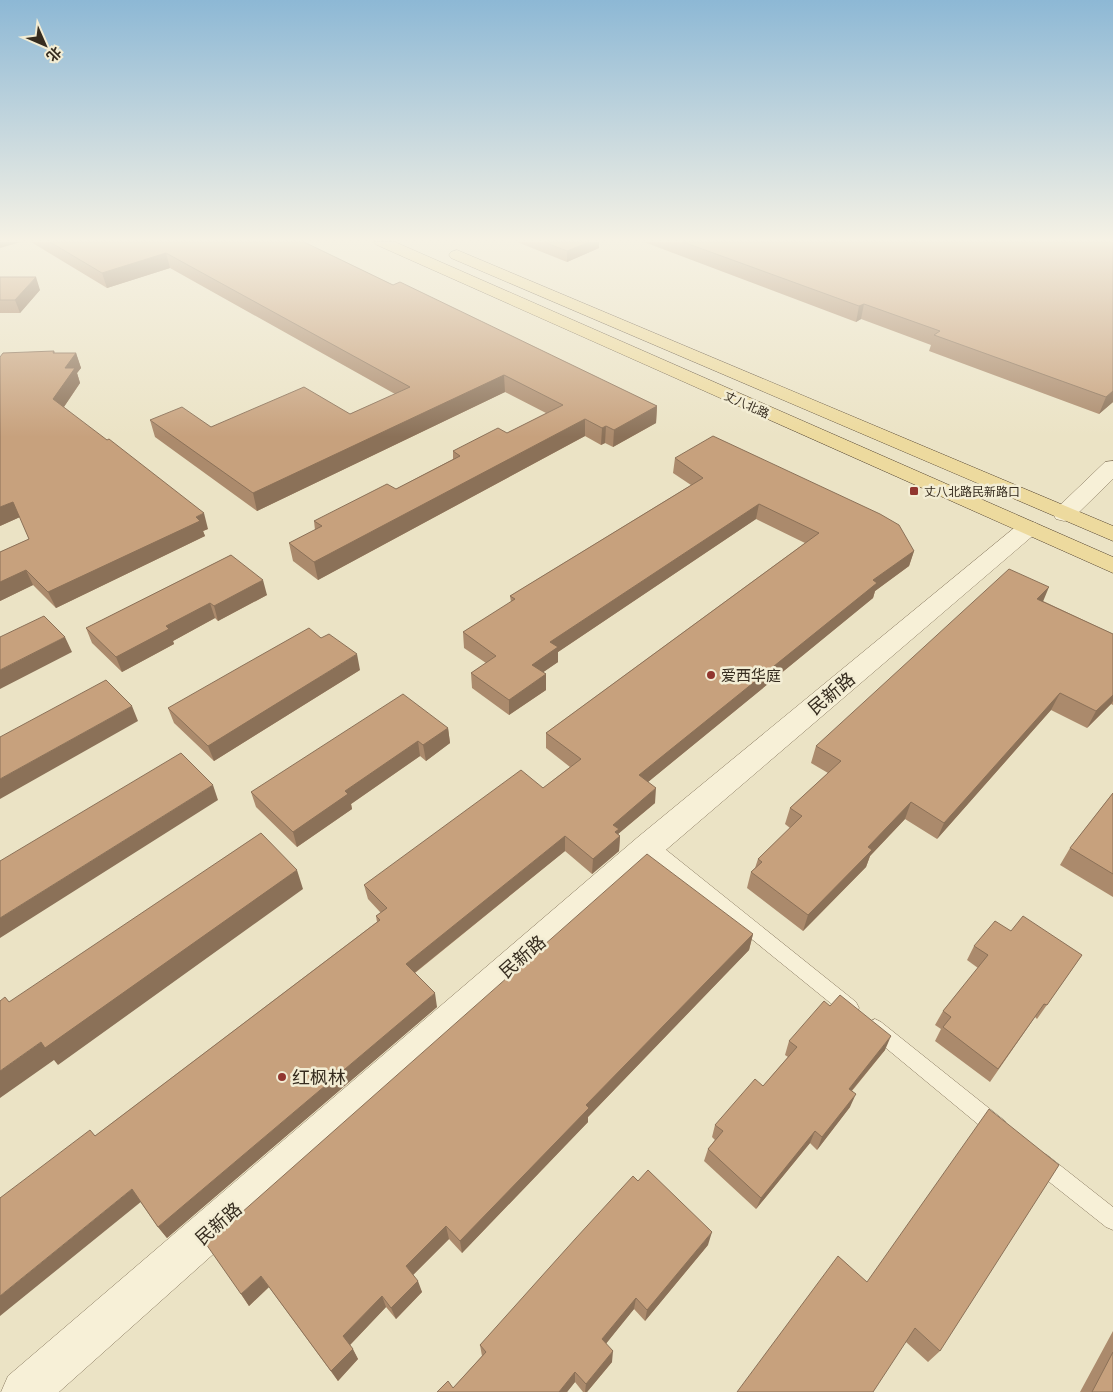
<svg xmlns="http://www.w3.org/2000/svg" width="1113" height="1392" viewBox="0 0 1113 1392" font-family="'Playfair Display','Noto Sans SC',serif">
<style>
.lines{fill:none;stroke-linecap:round;stroke-linejoin:round}
.service-casing{stroke:#85755c;stroke-width:1}
.minor-casing{stroke:#85755c;stroke-width:1}
.primary-casing{stroke:#534330;stroke-width:1}
.service{fill:#f7f0d7;fill-rule:evenodd}
.minor{fill:#f7f0d7;fill-rule:evenodd}
.primary{fill:#edda9e;fill-rule:evenodd}
.wall{fill:#ab8a6c}
.shaded-wall{fill:#8b7158}
.building{fill:#c7a17d;stroke:#8b7158}
.poi-dot{fill:#91362f;stroke:#f3edd4;stroke-width:2}
.labels{text-anchor:middle;dominant-baseline:central;stroke-width:5;stroke-linejoin:round;paint-order:stroke}
.far-street-label{font-size:12px;fill:#362c1f;stroke:#f3edd4}
.far-poi-label{font-size:12px;fill:#362c1f;stroke:#f3edd4;text-anchor:start}
.poi-label{font-size:15px;fill:#362c1f;stroke:#f3edd4;text-anchor:start}
.near-street-label{font-size:18px;fill:#362c1f;stroke:#f3edd4}
.near-poi-label{font-size:18px;fill:#362c1f;stroke:#f3edd4;text-anchor:start}
</style>
<rect width="100%" height="100%" fill="#ebe3c5"/>
<g class="lines">
<defs>
<path id="service" d="M 649,840 L 655,841 L 856,1002 L 859,1008 L 856,1014 L 850,1016 L 844,1014 L 643,851 L 641,846 L 643,841 Z
M 875,1019 L 881,1022 L 1005,1121 L 1008,1128 L 1005,1135 L 998,1138 L 991,1135 L 869,1034 L 866,1028 L 869,1022 Z
M 1040,1152 L 1047,1155 L 1113,1207 L 1113,1230 L 1106,1227 L 1033,1169 L 1030,1162 L 1033,1155 Z"/>
<path id="minor" d="M 1113,461 L 1113,479 L 1072,519 L 1064,521 L 1056,519 L 1053,514 L 1056,509 L 1105,462 Z
M 1028,521 L 1036,523 L 1039,528 L 1036,533 L 660,855 L 59,1392 L 1,1392 L 8,1376 L 638,837 L 1020,523 Z"/>
<path id="primary" d="M 374,242 L 395,242 L 1113,557 L 1113,573 L 377,245 Z
M 457,250 L 1113,526 L 1113,541 L 451,258 L 449,255 L 451,252 Z"/>
</defs>
<use href="#service" class="service-casing"/>
<use href="#minor" class="minor-casing"/>
<use href="#primary" class="primary-casing"/>
<use href="#service" class="service"/>
<use href="#minor" class="minor"/>
<use href="#primary" class="primary"/>
</g>
<path class="wall" d="M 31,242 L 304,242 L 393,285 L 657,406 L 656,423 L 613,447 L 605,443 L 601,445 L 585,436 L 318,580 L 293,561 L 289,543 L 315,530 L 314,521 L 396,489 L 453,459 L 453,451 L 507,433 L 546,413 L 505,392 L 257,511 L 155,437 L 150,420 L 211,427 L 350,414 L 395,394 L 170,268 L 107,288 Z
M 517,242 L 599,242 L 599,248 L 567,262 Z
M 644,242 L 1113,242 L 1113,402 L 1099,414 L 929,351 L 931,345 L 861,319 L 856,322 Z
M 0,277 L 40,290 L 20,313 L 0,313 Z
M 54,351 L 55,353 L 76,353 L 81,368 L 77,373 L 80,383 L 64,407 L 208,529 L 203,531 L 205,536 L 56,608 L 33,585 L 0,601 L 0,552 L 29,539 L 20,517 L 0,526 Z
M 675,458 L 914,551 L 909,566 L 875,591 L 873,598 L 648,782 L 655,803 L 618,834 L 620,836 L 619,851 L 592,874 L 565,851 L 415,973 L 437,1007 L 167,1238 L 158,1227 L 90,1130 L 95,1136 L 377,922 L 376,916 L 381,913 L 368,899 L 364,885 L 543,788 L 570,767 L 546,748 L 546,733 L 805,543 L 756,519 L 558,652 L 558,662 L 543,672 L 546,674 L 546,690 L 509,715 L 472,688 L 471,673 L 486,663 L 464,648 L 463,632 L 511,602 L 510,596 L 691,485 L 673,473 Z
M 231,555 L 267,595 L 218,621 L 215,618 L 173,641 L 174,644 L 122,672 L 92,643 L 86,628 Z
M 1043,601 L 1113,634 L 1113,705 L 1111,704 L 1087,728 L 1051,710 L 937,839 L 905,819 L 870,856 L 866,867 L 803,931 L 747,888 L 751,872 L 755,868 L 758,859 L 790,828 L 785,824 L 790,808 L 828,773 L 811,763 L 816,746 Z
M 360,670 L 214,761 L 174,723 L 168,708 Z
M 448,728 L 450,743 L 426,761 L 420,756 L 351,804 L 352,809 L 297,847 L 256,807 L 251,792 Z
M 1113,793 L 1113,897 L 1060,865 L 1070,848 Z
M 1011,931 L 1082,955 L 1037,1019 L 1035,1017 L 990,1082 L 935,1041 L 941,1029 L 935,1025 L 943,1011 L 978,968 L 967,960 L 974,946 Z
M 753,934 L 749,950 L 588,1117 L 588,1122 L 462,1253 L 449,1239 L 413,1275 L 422,1292 L 396,1319 L 386,1307 L 350,1345 L 358,1359 L 338,1381 L 269,1287 L 249,1306 L 241,1294 Z
M 789,1041 L 885,1050 L 852,1091 L 850,1107 L 817,1150 L 810,1143 L 756,1209 L 704,1161 L 708,1149 L 715,1140 L 712,1137 L 715,1125 L 763,1086 L 788,1057 L 785,1055 Z
M 708,1245 L 645,1321 L 634,1309 L 606,1343 L 612,1362 L 587,1392 L 583,1392 L 575,1382 L 567,1392 L 437,1392 L 453,1388 L 482,1356 L 480,1345 Z
M 838,1256 L 940,1351 L 928,1362 L 906,1342 Z
M 1113,1331 L 1113,1392 L 1080,1392 Z"/>
<path class="shaded-wall" d="M 0,242 L 21,242 L 0,248 Z
M 589,242 L 599,242 L 599,248 L 567,262 L 567,251 Z
M 166,253 L 170,268 L 107,288 L 102,273 Z
M 36,277 L 40,290 L 20,313 L 15,300 Z
M 864,304 L 861,319 L 856,322 L 859,306 Z
M 76,353 L 81,368 L 77,373 L 80,383 L 59,414 L 53,399 L 65,368 Z
M 504,375 L 505,392 L 257,511 L 253,493 Z
M 1113,391 L 1113,402 L 1099,414 L 1106,397 Z
M 657,406 L 656,423 L 613,447 L 614,430 Z
M 585,419 L 585,436 L 318,580 L 314,562 Z
M 606,426 L 605,443 L 601,445 L 602,428 Z
M 13,502 L 20,517 L 0,526 L 0,507 Z
M 759,504 L 756,519 L 558,652 L 558,662 L 532,680 L 532,665 L 550,642 Z
M 204,513 L 208,529 L 203,531 L 205,536 L 56,608 L 48,592 Z
M 914,551 L 909,566 L 875,591 L 873,598 L 637,791 L 639,775 L 873,580 Z
M 26,570 L 33,585 L 0,601 L 0,582 Z
M 263,580 L 267,595 L 218,621 L 214,606 Z
M 1049,587 L 1042,604 L 1037,599 Z
M 210,603 L 215,618 L 173,641 L 174,644 L 122,672 L 116,657 L 166,626 Z
M 65,637 L 72,652 L 0,689 L 0,670 Z
M 357,654 L 360,670 L 214,761 L 208,746 Z
M 546,674 L 546,690 L 509,715 L 509,700 Z
M 1060,693 L 1051,710 L 937,839 L 944,823 Z
M 1113,695 L 1113,701 L 1111,704 L 1087,728 L 1096,711 Z
M 132,706 L 138,721 L 0,799 L 0,779 Z
M 448,728 L 450,743 L 426,761 L 423,745 Z
M 418,741 L 420,756 L 351,804 L 352,809 L 297,847 L 293,832 L 345,791 Z
M 213,785 L 218,800 L 0,938 L 0,918 Z
M 656,788 L 655,803 L 618,834 L 620,836 L 619,851 L 592,874 L 593,859 L 613,825 Z
M 911,802 L 905,819 L 870,856 L 866,867 L 803,931 L 808,915 L 868,847 Z
M 565,836 L 565,851 L 408,978 L 406,964 Z
M 297,870 L 303,889 L 58,1065 L 54,1060 L 0,1098 L 0,1071 L 41,1042 Z
M 753,934 L 749,950 L 588,1117 L 588,1122 L 462,1253 L 460,1241 L 586,1105 Z
M 435,993 L 437,1007 L 167,1238 L 158,1227 Z
M 891,1036 L 885,1050 L 843,1101 L 849,1089 Z
M 856,1094 L 850,1107 L 817,1150 L 822,1137 Z
M 815,1131 L 810,1143 L 756,1209 L 761,1198 Z
M 132,1189 L 142,1201 L 0,1316 L 0,1296 Z
M 446,1226 L 449,1239 L 410,1278 L 406,1266 Z
M 712,1232 L 708,1245 L 645,1321 L 647,1310 Z
M 261,1276 L 269,1287 L 249,1306 L 241,1294 Z
M 418,1281 L 422,1292 L 396,1319 L 391,1308 Z
M 382,1296 L 386,1307 L 349,1346 L 343,1336 Z
M 636,1298 L 634,1309 L 601,1350 L 602,1339 Z
M 353,1349 L 358,1359 L 338,1381 L 331,1371 Z
M 613,1351 L 612,1362 L 587,1392 L 585,1392 L 586,1384 Z
M 575,1372 L 575,1382 L 567,1392 L 559,1392 Z"/>
<path class="building" d="M 50,242 L 304,242 L 393,285 L 400,282 L 657,406 L 614,430 L 606,426 L 602,428 L 585,419 L 314,562 L 289,543 L 322,526 L 314,521 L 387,484 L 396,489 L 460,456 L 453,451 L 498,428 L 507,433 L 563,405 L 504,375 L 253,493 L 150,420 L 182,407 L 211,427 L 304,387 L 350,414 L 410,387 L 166,253 L 102,273 Z
M 544,242 L 589,242 L 567,251 Z
M 683,242 L 1113,242 L 1113,391 L 1106,397 L 934,335 L 940,331 L 864,304 L 859,306 Z
M 0,277 L 36,277 L 15,300 L 0,300 Z
M 54,351 L 53,353 L 76,353 L 65,368 L 75,368 L 53,399 L 107,440 L 109,439 L 204,513 L 196,517 L 200,521 L 48,592 L 26,570 L 0,582 L 0,552 L 29,539 L 13,502 L 0,507 L 0,357 L 3,353 Z
M 713,436 L 880,514 L 899,525 L 914,551 L 873,580 L 877,583 L 639,775 L 656,788 L 613,825 L 619,829 L 615,832 L 620,836 L 593,859 L 565,836 L 406,964 L 435,993 L 158,1227 L 132,1189 L 0,1296 L 0,1198 L 90,1130 L 95,1136 L 380,920 L 376,916 L 387,908 L 364,885 L 521,770 L 543,788 L 581,759 L 546,733 L 819,533 L 759,504 L 550,642 L 558,647 L 532,665 L 546,674 L 509,700 L 471,673 L 496,656 L 463,632 L 515,599 L 510,596 L 703,478 L 675,458 Z
M 231,555 L 263,580 L 214,606 L 210,603 L 166,626 L 169,629 L 116,657 L 86,628 Z
M 1009,569 L 1049,587 L 1037,599 L 1113,634 L 1113,695 L 1096,711 L 1060,693 L 944,823 L 911,802 L 868,847 L 872,850 L 808,915 L 751,872 L 762,862 L 758,859 L 802,816 L 790,808 L 841,761 L 816,746 Z
M 44,616 L 65,637 L 0,670 L 0,637 Z
M 309,628 L 321,638 L 329,634 L 357,654 L 208,746 L 168,708 L 240,667 Z
M 106,680 L 132,706 L 0,779 L 0,737 Z
M 403,694 L 448,728 L 423,745 L 418,741 L 345,791 L 348,794 L 293,832 L 251,792 Z
M 181,753 L 213,785 L 0,918 L 0,861 Z
M 1113,793 L 1113,874 L 1070,848 Z
M 261,833 L 297,870 L 45,1048 L 41,1042 L 0,1071 L 0,1001 L 5,997 L 9,1002 Z
M 647,854 L 753,934 L 586,1105 L 589,1108 L 460,1241 L 446,1226 L 406,1266 L 418,1281 L 391,1308 L 382,1296 L 343,1336 L 353,1349 L 331,1371 L 261,1276 L 241,1294 L 206,1244 Z
M 1023,916 L 1082,955 L 1047,1005 L 1044,1004 L 998,1069 L 943,1027 L 951,1017 L 943,1011 L 988,955 L 974,946 L 995,921 L 1011,931 Z
M 840,995 L 891,1036 L 849,1089 L 856,1094 L 822,1137 L 815,1131 L 761,1198 L 708,1149 L 723,1131 L 715,1125 L 755,1079 L 763,1086 L 797,1047 L 789,1041 L 824,1001 L 830,1006 Z
M 989,1109 L 1059,1165 L 940,1351 L 915,1328 L 873,1392 L 737,1392 L 838,1256 L 867,1282 Z
M 648,1170 L 712,1232 L 647,1310 L 636,1298 L 602,1339 L 613,1351 L 586,1384 L 575,1372 L 559,1392 L 437,1392 L 448,1381 L 453,1388 L 486,1352 L 480,1345 L 576,1238 L 633,1176 L 638,1181 Z
M 1113,1352 L 1113,1392 L 1092,1392 Z"/>
<linearGradient id="sky" x2="0" y2="1"><stop stop-color="#8db8d5"/><stop offset="0.55" stop-color="#f6f2e5"/><stop offset="1" stop-color="#f6f2e5" stop-opacity="0"/></linearGradient>
<rect width="1113" height="437" fill="url(#sky)"/>
<g class="poi-dot">
<rect x="909" y="486" width="10" height="10" rx="2.5"/>
<circle cx="711" cy="675" r="5"/>
<circle cx="282" cy="1077" r="5"/>
</g>
<g class="labels">
<g class="far-street-label">
<text transform="translate(747 404) rotate(24)">丈八北路</text>
</g>
<g class="far-poi-label">
<text x="924" y="491">丈八北路民新路口</text>
</g>
<g class="poi-label">
<text x="721" y="675">爱西华庭</text>
</g>
<g class="near-street-label">
<text transform="translate(831 693) rotate(-40)">民新路</text>
<text transform="translate(522 956) rotate(-41)">民新路</text>
<text transform="translate(218 1223) rotate(-41)">民新路</text>
</g>
<g class="near-poi-label">
<text x="292" y="1077">红枫林</text>
</g>
</g>
<g transform="translate(45 45) rotate(135)" stroke="#f3edd4" stroke-width="4" paint-order="stroke">
<path d="M0-4L9 19L0 12L-9 19Z" fill="#362c1f"/>
<text y="-8" font-size="14" font-weight="bold" text-anchor="middle" fill="#362c1f">北</text>
</g>
</svg>
